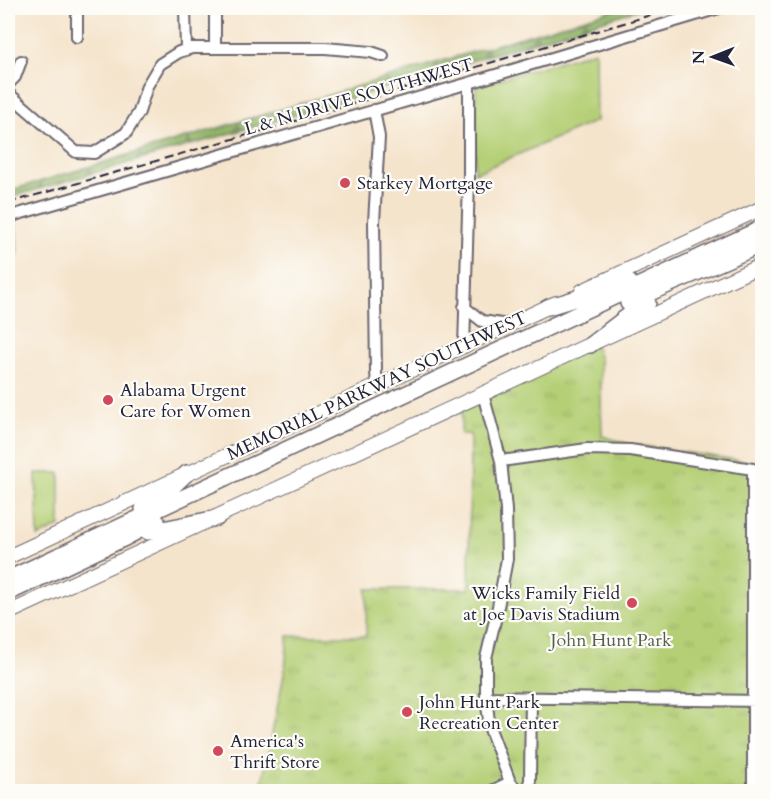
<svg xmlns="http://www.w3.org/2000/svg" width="770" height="799" viewBox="0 0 770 799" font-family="Cardo,serif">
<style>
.grass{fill:#b4cf75;stroke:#6b7858;stroke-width:1.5}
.forest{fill:url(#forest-firs);stroke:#586a50;stroke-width:1.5}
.park{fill:url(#park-tufts);stroke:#6b7858;stroke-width:1.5}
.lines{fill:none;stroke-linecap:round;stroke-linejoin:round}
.minor-casing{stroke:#6c666e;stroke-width:14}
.major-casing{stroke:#6c666e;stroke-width:16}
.highway-casing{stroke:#6c666e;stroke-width:18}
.minor{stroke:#fff;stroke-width:10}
.major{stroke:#fff;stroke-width:14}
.highway{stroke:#fff;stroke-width:15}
.rail{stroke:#22223b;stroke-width:2;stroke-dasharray:9 4.5;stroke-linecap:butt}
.poi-dot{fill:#d1495b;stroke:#fdfcf7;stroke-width:2}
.labels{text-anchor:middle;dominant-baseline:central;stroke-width:4.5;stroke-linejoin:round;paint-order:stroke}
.street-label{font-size:18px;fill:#22223b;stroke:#fdfcf7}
.poi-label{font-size:18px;fill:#22223b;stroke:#fdfcf7;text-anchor:start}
.park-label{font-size:18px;fill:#555f4f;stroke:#fdfcf7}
</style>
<defs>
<pattern id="forest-firs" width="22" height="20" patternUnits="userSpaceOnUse" patternTransform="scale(1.5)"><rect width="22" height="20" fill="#8fb266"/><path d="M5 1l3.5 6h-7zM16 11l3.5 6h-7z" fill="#749055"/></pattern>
<pattern id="park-tufts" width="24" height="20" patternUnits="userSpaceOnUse" patternTransform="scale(1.5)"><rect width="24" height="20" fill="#b4cf75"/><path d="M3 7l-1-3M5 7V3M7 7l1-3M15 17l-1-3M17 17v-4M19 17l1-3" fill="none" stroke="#9ab166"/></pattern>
</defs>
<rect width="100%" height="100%" fill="#fdfcf7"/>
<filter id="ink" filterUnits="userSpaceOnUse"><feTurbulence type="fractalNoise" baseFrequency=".0167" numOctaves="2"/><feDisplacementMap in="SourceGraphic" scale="12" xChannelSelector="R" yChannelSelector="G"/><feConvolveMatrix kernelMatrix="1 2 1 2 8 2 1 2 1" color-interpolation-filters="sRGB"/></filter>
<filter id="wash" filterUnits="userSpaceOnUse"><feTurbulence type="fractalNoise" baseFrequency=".008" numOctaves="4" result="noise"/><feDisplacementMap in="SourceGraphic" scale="24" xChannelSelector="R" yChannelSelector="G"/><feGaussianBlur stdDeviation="1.35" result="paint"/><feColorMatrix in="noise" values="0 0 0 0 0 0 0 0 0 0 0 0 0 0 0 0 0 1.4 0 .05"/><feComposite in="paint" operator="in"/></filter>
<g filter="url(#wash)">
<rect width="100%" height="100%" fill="#f5e4cc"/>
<path class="grass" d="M 595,51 L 596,121 L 475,173 L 476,86 Z
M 16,221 L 17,256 L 8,256 L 8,224 Z
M 36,473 L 60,473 L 60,526 L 38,537 Z"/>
<path class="forest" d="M 619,8 L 643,8 L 319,108 L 8,198 L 8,191 Z"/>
<path class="park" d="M 594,343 L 600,359 L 602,436 L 629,444 L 762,464 L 762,791 L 519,792 L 510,782 L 490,792 L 260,792 L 285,670 L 288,636 L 366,636 L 367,589 L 469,589 L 470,434 L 461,434 L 462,404 Z"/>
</g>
<g filter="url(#ink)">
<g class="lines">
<defs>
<path id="minor" d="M 77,8 L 77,37
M 185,8 L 186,50
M 215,8 L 215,48
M 8,84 L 15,77 L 21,61
M 8,93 L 76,152 L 94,153 L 126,133 L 139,112 L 147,86 L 160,64 L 179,52 L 192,48 L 325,48 L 371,52 L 383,56
M 374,110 L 379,137 L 374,222 L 376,372 L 377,386
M 8,217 L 469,83 L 719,8
M 464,307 L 482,321 L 508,325
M 464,347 L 469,180 L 469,83
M 483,394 L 501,461 L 506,510 L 507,559 L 497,612 L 486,658 L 486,697 L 490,729 L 510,782 L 519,792
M 501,461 L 587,449 L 630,450 L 753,469 L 753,792
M 486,697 L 762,701
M 490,792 L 510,782
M 525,792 L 530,781 L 531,698"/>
<path id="major" d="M 582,291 L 762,208
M 8,557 L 556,303
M 8,613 L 762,265"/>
<path id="highway" d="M 628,303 C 672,282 718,265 762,244
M 548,307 L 629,282
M 590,345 L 633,312 L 648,303
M 143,509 L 165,494 L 187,473
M 148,532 L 217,518
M 8,579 L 762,228
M 8,593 L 125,538 L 157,521"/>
</defs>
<use href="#minor" class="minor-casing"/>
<use href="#major" class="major-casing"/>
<use href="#highway" class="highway-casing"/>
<use href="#minor" class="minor"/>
<use href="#major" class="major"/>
<use href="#highway" class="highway"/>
<path class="rail" d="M 8,203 L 265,130 L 674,8"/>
</g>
</g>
<g class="poi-dot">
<circle cx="345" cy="183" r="6"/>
<circle cx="108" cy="400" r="6"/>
<circle cx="632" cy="603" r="6"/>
<circle cx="407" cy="712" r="6"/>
<circle cx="218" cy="751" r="6"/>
</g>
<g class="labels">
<g class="street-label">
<text transform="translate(359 97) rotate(-16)">L &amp; N DRIVE SOUTHWEST</text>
<text transform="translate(377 386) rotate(-25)">MEMORIAL PARKWAY SOUTHWEST</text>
</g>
<g class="poi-label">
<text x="357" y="183">Starkey Mortgage</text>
<text x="120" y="390">Alabama Urgent<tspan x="120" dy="21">Care for Women</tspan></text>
<text x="620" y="593" text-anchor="end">Wicks Family Field<tspan x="620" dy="21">at Joe Davis Stadium</tspan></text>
<text x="419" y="702">John Hunt Park<tspan x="419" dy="21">Recreation Center</tspan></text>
<text x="230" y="741">America's<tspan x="230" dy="21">Thrift Store</tspan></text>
</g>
<g class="park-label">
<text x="611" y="640">John Hunt Park</text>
</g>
</g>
<rect width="770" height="799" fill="none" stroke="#fdfcf7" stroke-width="30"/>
<g transform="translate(713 57) rotate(269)" stroke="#fdfcf7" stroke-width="4.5" paint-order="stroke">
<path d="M0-4.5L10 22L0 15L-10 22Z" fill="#22223b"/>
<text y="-9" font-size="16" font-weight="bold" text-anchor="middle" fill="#22223b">N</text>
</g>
</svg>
